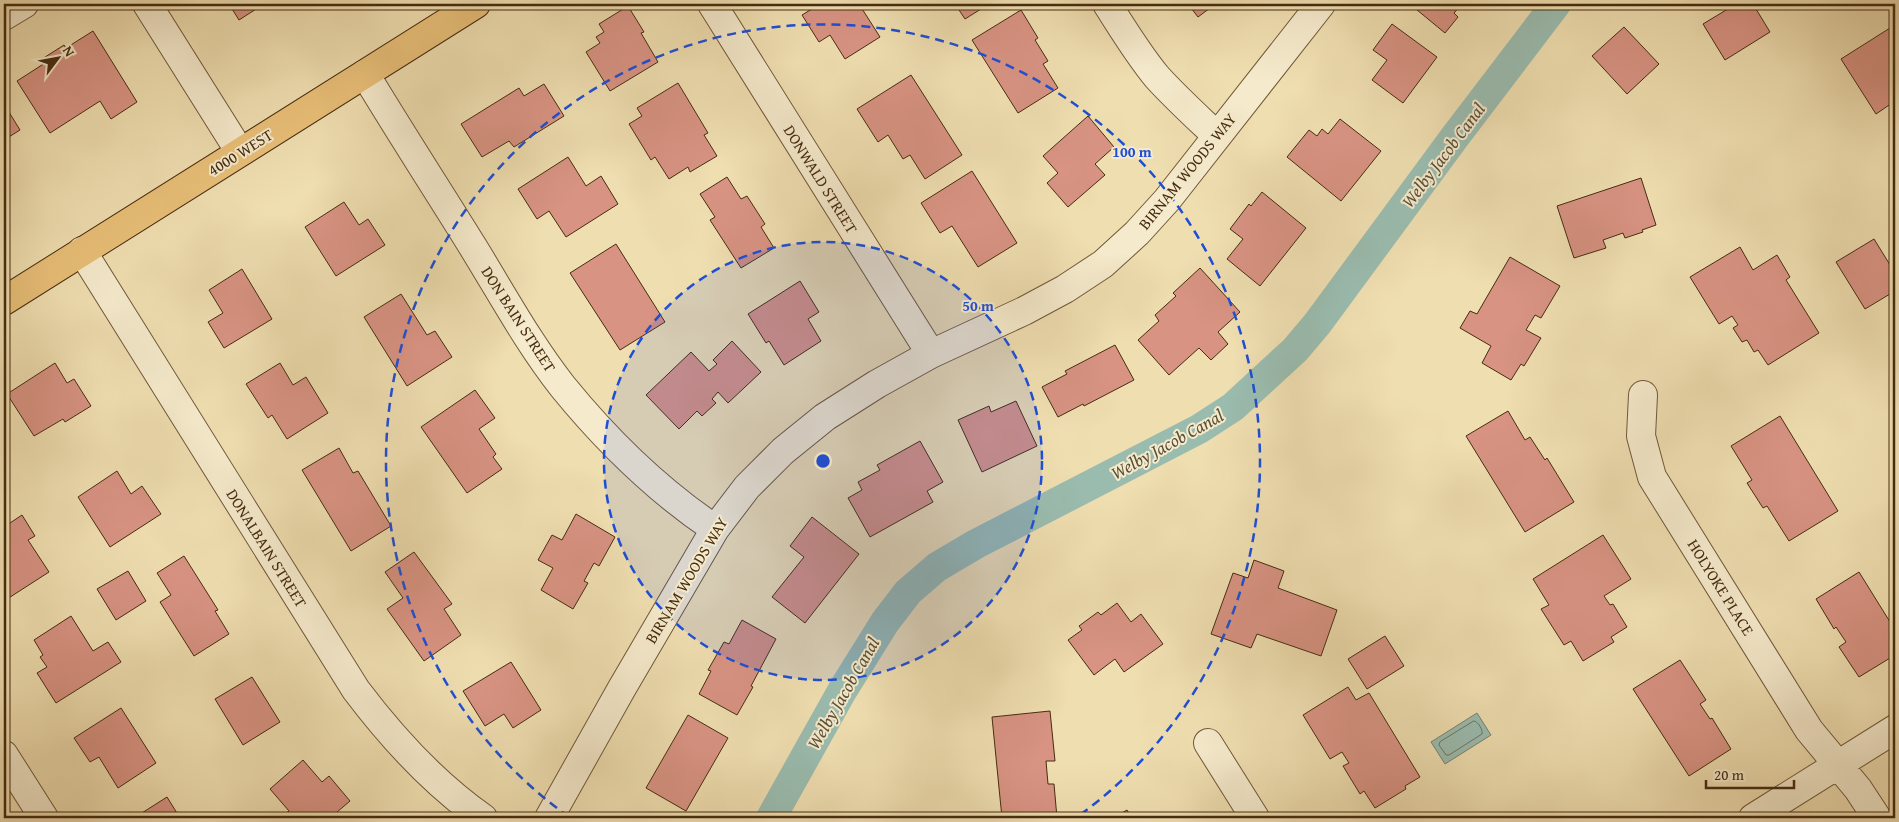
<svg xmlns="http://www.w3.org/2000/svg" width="1899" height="822" viewBox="0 0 1899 822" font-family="'Gentium Book Plus',serif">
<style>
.water{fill:#9abcaf;stroke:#78826f}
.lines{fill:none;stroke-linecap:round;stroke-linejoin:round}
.shore{stroke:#707460;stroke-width:1}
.canal{stroke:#9abcaf;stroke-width:30}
.building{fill:#d89383;stroke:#462c10}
.minor-casing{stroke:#705838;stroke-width:30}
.major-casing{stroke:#462c10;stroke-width:30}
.minor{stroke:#f5eacc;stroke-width:28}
.major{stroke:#e8bf78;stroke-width:28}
.ring{fill:none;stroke:#1d4ed8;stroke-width:2.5;stroke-dasharray:9 6}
.labels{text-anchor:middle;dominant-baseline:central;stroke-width:4;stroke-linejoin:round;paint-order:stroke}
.street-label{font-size:16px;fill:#462c10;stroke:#f5eacc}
.water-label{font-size:18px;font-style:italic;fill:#5b5038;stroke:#f5eacc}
.centre{fill:#1d4ed8;stroke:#f5eacc;stroke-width:2.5}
.ring-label{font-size:15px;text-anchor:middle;font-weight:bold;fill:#1d4ed8;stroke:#f5eacc;stroke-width:4;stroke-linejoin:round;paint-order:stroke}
</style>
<rect width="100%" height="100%" fill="#efdeb0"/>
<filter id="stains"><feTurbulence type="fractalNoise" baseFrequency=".004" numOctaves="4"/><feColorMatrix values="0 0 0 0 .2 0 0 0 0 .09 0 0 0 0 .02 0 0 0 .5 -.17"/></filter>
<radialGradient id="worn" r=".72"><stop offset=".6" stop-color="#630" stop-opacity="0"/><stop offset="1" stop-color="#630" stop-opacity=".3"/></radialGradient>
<path class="water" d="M 1477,713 L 1491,735 L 1445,764 L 1431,742 Z"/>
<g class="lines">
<path class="shore" d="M 1474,721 C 1478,721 1483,730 1482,734 L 1449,755 L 1446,755 L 1439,745 L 1440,742 Z"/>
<path class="canal" d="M 771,818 L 842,691 L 885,622 L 908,592 L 937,567 L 976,544 L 1199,429 L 1233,407 L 1295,350 L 1317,324 L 1454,138 L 1556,4"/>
</g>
<path class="building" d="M 229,4 L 264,4 L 239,20 Z
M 820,4 L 859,4 L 880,37 L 845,59 L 830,35 L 819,42 L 802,15 Z
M 955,4 L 989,4 L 965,19 Z
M 1188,4 L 1213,4 L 1214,5 L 1198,17 Z
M 1412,4 L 1462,4 L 1454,13 L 1458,17 L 1445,33 L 1411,5 Z
M 1736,4 L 1753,4 L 1770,32 L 1725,60 L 1703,24 Z
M 628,6 L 644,32 L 641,33 L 658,62 L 610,91 L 586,52 L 600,43 L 596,37 L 604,32 L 599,24 Z
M 1021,10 L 1038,38 L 1035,40 L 1048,61 L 1043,64 L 1058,88 L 1018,113 L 972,40 Z
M 1392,24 L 1437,57 L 1403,103 L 1372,80 L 1387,60 L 1373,50 Z
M 1624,27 L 1659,64 L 1627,94 L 1592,56 Z
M 1890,28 L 1895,36 L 1895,101 L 1876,114 L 1841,59 Z
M 93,31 L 137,102 L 111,119 L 100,101 L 50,133 L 17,81 L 45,63 L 42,59 L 64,45 L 66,48 Z
M 911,75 L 962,155 L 925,179 L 910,155 L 903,159 L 888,135 L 878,142 L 857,109 Z
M 678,83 L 708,133 L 704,135 L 717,156 L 690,172 L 688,167 L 669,179 L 655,157 L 651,160 L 629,124 L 642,116 L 637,108 Z
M 544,84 L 564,116 L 514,147 L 509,141 L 482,157 L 461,124 L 519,88 L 524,96 Z
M 4,104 L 20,130 L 4,140 Z
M 1088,116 L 1114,147 L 1095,164 L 1105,175 L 1068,207 L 1047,183 L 1058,173 L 1043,156 Z
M 1340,119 L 1381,151 L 1341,201 L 1287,157 L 1309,130 L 1317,136 L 1322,129 L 1328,134 Z
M 568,157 L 586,186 L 601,176 L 618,204 L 566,237 L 549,211 L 537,219 L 518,189 Z
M 972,171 L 1017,243 L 978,267 L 952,226 L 940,233 L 921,203 Z
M 727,177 L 741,199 L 747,196 L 765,224 L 761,227 L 774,248 L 741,268 L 710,220 L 715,217 L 700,194 Z
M 1641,178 L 1656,225 L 1642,230 L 1643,232 L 1625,238 L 1623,233 L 1603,240 L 1606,248 L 1574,258 L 1557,206 Z
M 1262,192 L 1306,228 L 1260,286 L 1227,259 L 1243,239 L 1230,229 L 1249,204 L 1251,206 Z
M 344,202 L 359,225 L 368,219 L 385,245 L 336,276 L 305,227 Z
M 1874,239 L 1895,273 L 1895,291 L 1865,309 L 1836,262 Z
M 616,244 L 665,322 L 620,350 L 570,273 Z
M 1740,247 L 1753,270 L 1777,255 L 1790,277 L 1786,280 L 1819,333 L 1768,365 L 1758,350 L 1754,352 L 1747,340 L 1742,342 L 1733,328 L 1738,325 L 1732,316 L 1719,324 L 1690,277 Z
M 1510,257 L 1560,286 L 1541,318 L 1535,315 L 1526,330 L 1541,338 L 1524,366 L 1521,364 L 1511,380 L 1482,363 L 1491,346 L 1460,328 L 1470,311 L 1477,314 Z
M 1200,268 L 1240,312 L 1218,332 L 1228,344 L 1211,360 L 1199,348 L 1169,375 L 1138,340 L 1159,321 L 1155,315 L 1176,296 L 1173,293 Z
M 242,269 L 272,319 L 224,348 L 208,322 L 223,313 L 209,290 Z
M 800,281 L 819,312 L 808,319 L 821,341 L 784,365 L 769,341 L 766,343 L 748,314 Z
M 401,294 L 427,335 L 435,331 L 452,357 L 407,386 L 364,317 Z
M 732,341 L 761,372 L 728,403 L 718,392 L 712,399 L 716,403 L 702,416 L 697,411 L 679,429 L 646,395 L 691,352 L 709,371 L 717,364 L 713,360 Z
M 1115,345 L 1134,380 L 1084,406 L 1083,404 L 1058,417 L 1042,387 L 1067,374 L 1065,371 Z
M 55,363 L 67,383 L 74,379 L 91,406 L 65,422 L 63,419 L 34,436 L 7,394 Z
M 280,363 L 293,385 L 306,377 L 328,413 L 287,439 L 272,415 L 268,418 L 246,384 Z
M 475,390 L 495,418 L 479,429 L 496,454 L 493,457 L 502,469 L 467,493 L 421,427 Z
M 1016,401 L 1037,446 L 982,472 L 958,420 L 989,406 L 991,412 Z
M 1508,411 L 1525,440 L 1530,437 L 1545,460 L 1547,458 L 1574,502 L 1525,532 L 1466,436 Z
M 1780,416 L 1838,511 L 1789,541 L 1767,506 L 1763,508 L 1747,483 L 1752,480 L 1731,446 Z
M 920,441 L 943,482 L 927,491 L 933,502 L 870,537 L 848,498 L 862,490 L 858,482 L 880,470 L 877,465 Z
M 339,448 L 353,473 L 358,471 L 391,526 L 351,551 L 302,470 Z
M 117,471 L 131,494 L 142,486 L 161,514 L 110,547 L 78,497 Z
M 576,514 L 615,537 L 599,566 L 594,563 L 584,581 L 588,583 L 573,609 L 541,590 L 553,568 L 538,560 L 552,535 L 562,540 Z
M 22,515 L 35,536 L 28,540 L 49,572 L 4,601 L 4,527 Z
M 812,517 L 859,554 L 805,623 L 772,597 L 804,557 L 790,546 Z
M 1603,535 L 1631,579 L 1604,596 L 1610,605 L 1613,604 L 1627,627 L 1611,637 L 1614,642 L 1583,661 L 1571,641 L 1564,645 L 1541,609 L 1549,605 L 1533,579 Z
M 414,552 L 452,604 L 444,609 L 461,635 L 424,661 L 387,609 L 403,598 L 385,572 Z
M 184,556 L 218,610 L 215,611 L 229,634 L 194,656 L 160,602 L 171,595 L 157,573 Z
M 1254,560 L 1284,571 L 1278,588 L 1337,610 L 1321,656 L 1257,634 L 1251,648 L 1211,634 L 1233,573 L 1248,578 Z
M 128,571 L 146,601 L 116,620 L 97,589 Z
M 1859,572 L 1895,630 L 1895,655 L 1859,677 L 1839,647 L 1846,642 L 1836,627 L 1834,629 L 1816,599 Z
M 1117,603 L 1131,622 L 1141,614 L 1163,644 L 1124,672 L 1115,659 L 1094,675 L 1068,640 L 1082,630 L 1079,626 L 1098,612 L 1101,615 Z
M 71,616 L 93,651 L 108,642 L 121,662 L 56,703 L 37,673 L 47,667 L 40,657 L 43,655 L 34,640 Z
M 742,620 L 776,639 L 751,686 L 753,687 L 737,715 L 699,694 L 711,671 L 708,670 L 724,642 L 729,644 Z
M 1385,636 L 1404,666 L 1367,689 L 1348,659 Z
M 1680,660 L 1706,700 L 1700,704 L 1710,719 L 1712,718 L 1731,749 L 1689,776 L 1633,689 Z
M 511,662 L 541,710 L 513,728 L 504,714 L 485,726 L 463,691 Z
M 252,677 L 280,722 L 243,745 L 215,699 Z
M 1348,687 L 1356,700 L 1369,693 L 1420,777 L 1405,786 L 1406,789 L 1375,808 L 1364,791 L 1360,794 L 1343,766 L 1349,763 L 1342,752 L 1330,759 L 1303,715 Z
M 121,708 L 156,763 L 118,788 L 99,757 L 90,762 L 74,738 Z
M 1050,711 L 1055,761 L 1046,761 L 1048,784 L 1054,784 L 1057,818 L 1002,818 L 992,717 Z
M 688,715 L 728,738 L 686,811 L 646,788 Z
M 303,760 L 322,782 L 329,776 L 350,801 L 330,818 L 291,818 L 286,813 L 289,811 L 270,789 Z
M 167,797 L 180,818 L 134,818 Z
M 1127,810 L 1132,818 L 1113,818 Z"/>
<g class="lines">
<defs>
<path id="minor" d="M 147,4 L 240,152
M 712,4 L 931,354
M 1107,4 C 1123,29 1138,54 1157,77 C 1176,98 1197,117 1217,136
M 4,16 L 24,4
M 365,74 C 400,132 437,189 473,247 C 502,294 529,344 563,387 C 607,441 657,490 715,529
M 82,251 L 356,690 C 393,739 433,783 483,818
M 1643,395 L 1641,436 L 1652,477 L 1809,730 L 1858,789 L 1877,818
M 1208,743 L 1255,818
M 4,755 L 44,818
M 549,818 L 622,688 L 715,529 L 747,487 L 783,451 L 825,417 L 877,384 L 931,354 L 1024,311 L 1065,289 L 1103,264 L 1137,233 L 1167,200 L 1321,4
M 1753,818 L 1895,729"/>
<path id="major" d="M 4,301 L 476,4"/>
</defs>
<use href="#minor" class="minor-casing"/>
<use href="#major" class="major-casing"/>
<use href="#minor" class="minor"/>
<use href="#major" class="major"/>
</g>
<circle cx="823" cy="461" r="219" fill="#1d4ed8" fill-opacity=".12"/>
<g class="ring">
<circle cx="823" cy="461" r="219"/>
<path d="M569 817A437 437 0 1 1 1077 817"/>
</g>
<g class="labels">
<g class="street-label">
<text transform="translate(240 152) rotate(-32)">4000 WEST</text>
<text transform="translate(1187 171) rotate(-51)">BIRNAM WOODS WAY</text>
<text transform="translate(821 179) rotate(58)">DONWALD STREET</text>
<text transform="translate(519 319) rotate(57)">DON BAIN STREET</text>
<text transform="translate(267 548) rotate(58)">DONALBAIN STREET</text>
<text transform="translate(686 580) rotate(-59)">BIRNAM WOODS WAY</text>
<text transform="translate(1721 587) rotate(58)">HOLYOKE PLACE</text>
</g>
<g class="water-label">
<text transform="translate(1443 155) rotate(-53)">Welby Jacob Canal</text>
<text transform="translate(1167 444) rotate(-29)">Welby Jacob Canal</text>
<text transform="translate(843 693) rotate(-60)">Welby Jacob Canal</text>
</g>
</g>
<circle cx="823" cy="461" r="8" class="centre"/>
<g class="ring-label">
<text x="1132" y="157">100 m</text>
<text x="978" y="311">50 m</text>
</g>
<rect width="1899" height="822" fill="none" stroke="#efdeb0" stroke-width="20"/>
<rect x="5" y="5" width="1889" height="812" fill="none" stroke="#462c10" stroke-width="2.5"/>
<rect x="10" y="10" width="1879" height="802" fill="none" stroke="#462c10"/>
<g transform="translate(58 58) rotate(58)" stroke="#f5eacc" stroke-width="4" paint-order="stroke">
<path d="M0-4L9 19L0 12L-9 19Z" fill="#462c10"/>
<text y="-8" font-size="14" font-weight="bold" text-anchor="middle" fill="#462c10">N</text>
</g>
<path d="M1706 780v8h88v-8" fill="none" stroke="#462c10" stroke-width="2.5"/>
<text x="1714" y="780" font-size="15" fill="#462c10" stroke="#f5eacc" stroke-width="4" paint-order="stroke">20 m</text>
<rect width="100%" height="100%" filter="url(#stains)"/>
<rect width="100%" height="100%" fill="url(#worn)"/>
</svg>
